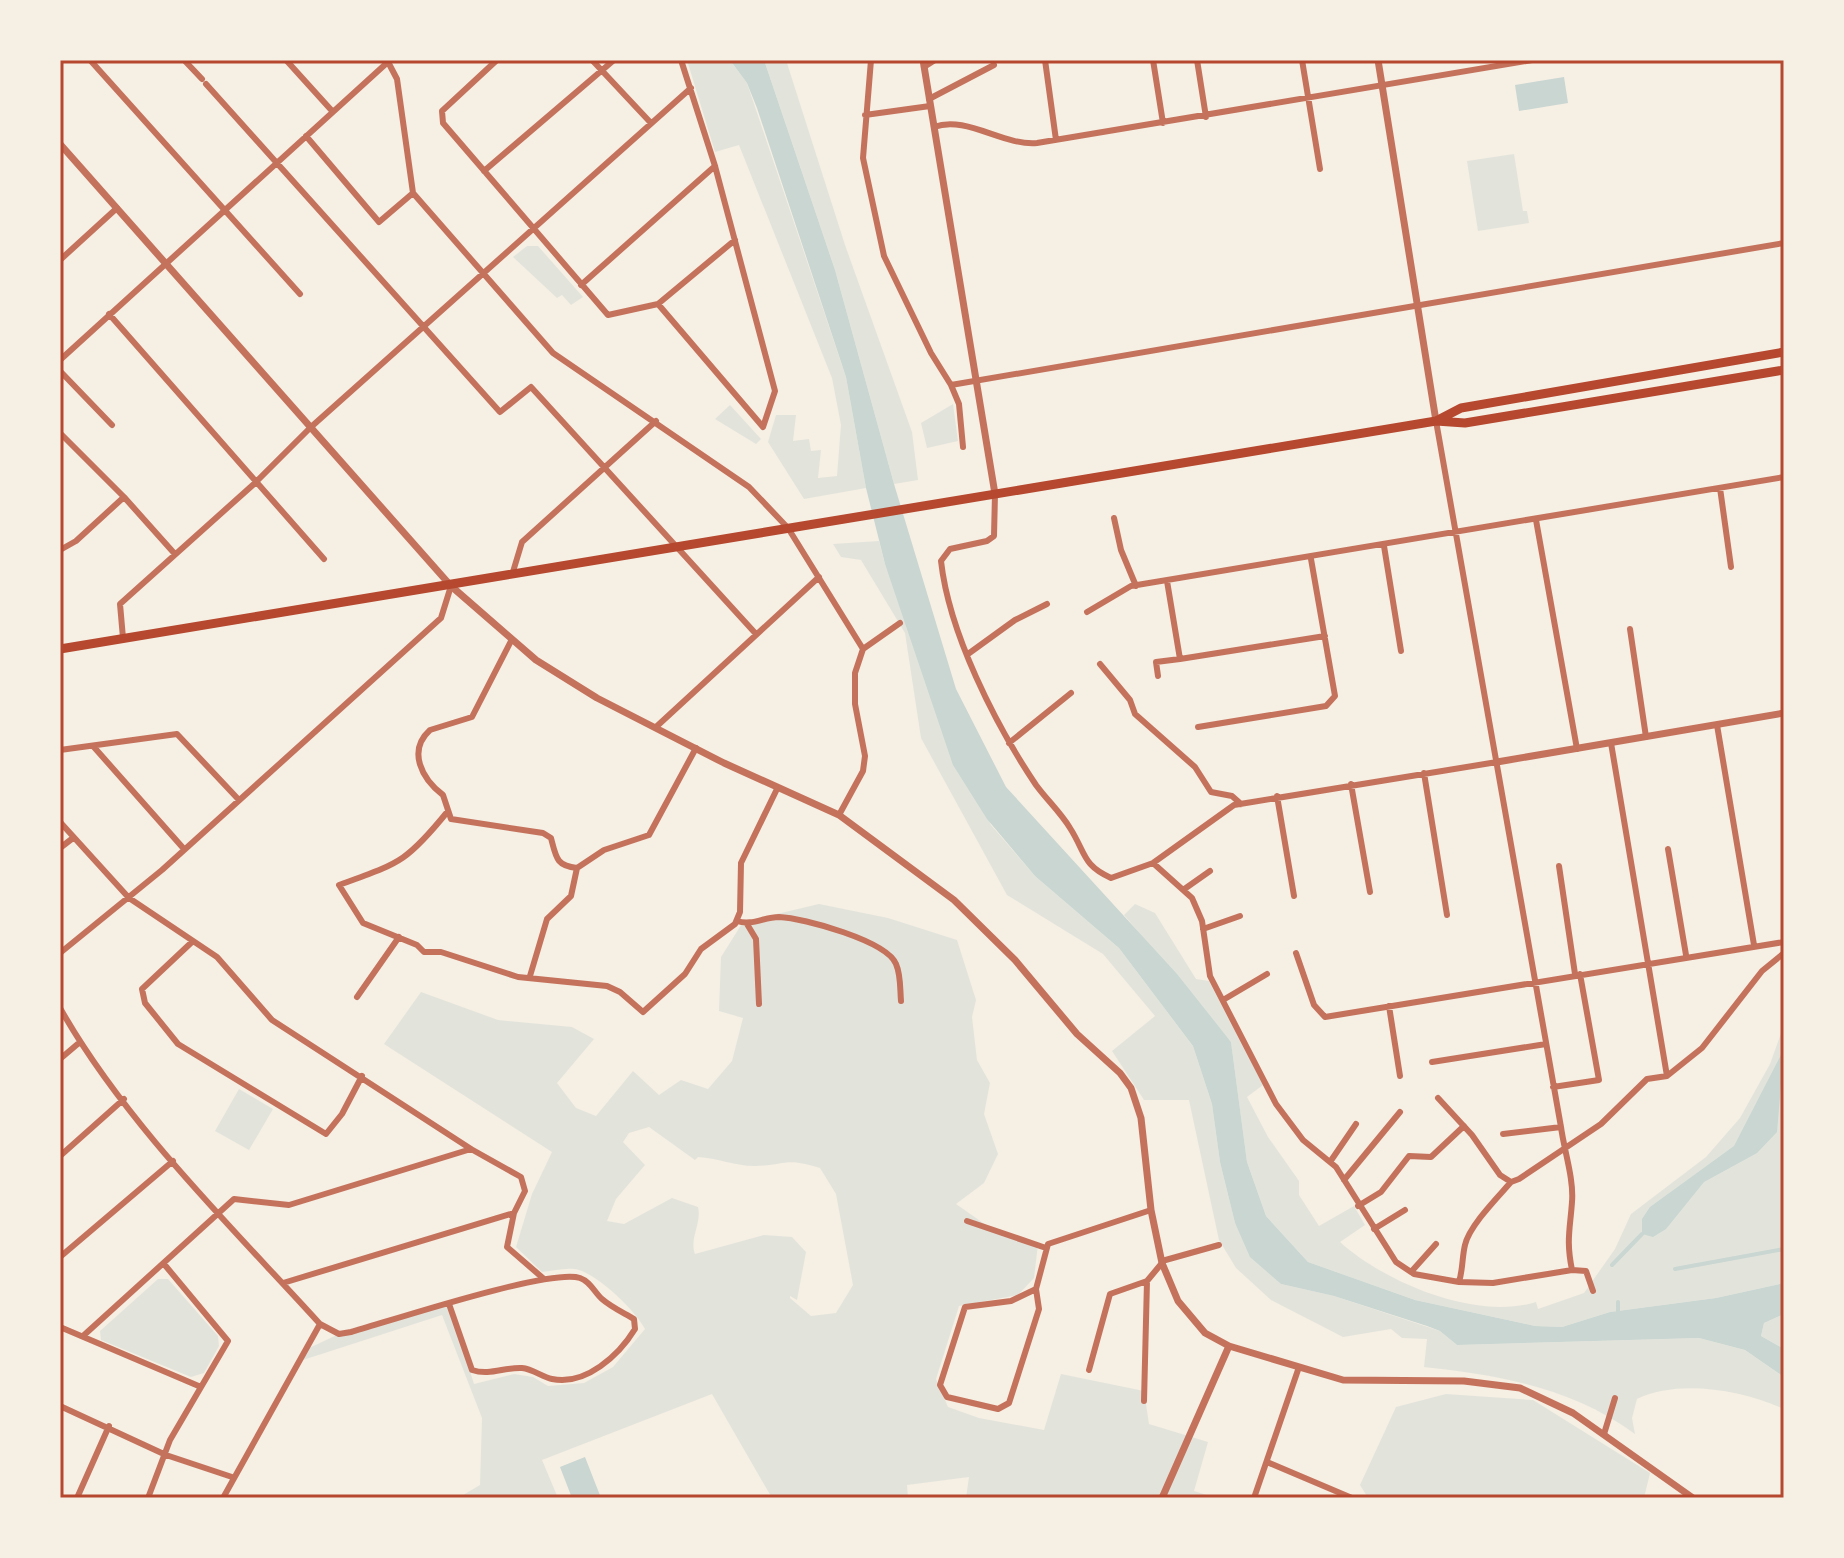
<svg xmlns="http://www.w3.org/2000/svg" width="1844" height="1558" viewBox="0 0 1844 1558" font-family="Montserrat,sans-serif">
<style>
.green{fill:#e2e4dc;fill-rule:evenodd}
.water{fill:#c9d6d2}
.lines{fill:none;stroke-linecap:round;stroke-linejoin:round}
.stream{stroke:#c9d6d2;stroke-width:4}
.minor{stroke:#c5725c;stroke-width:6}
.tertiary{stroke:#c5725c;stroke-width:7}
.primary{stroke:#b5482f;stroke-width:9}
.neatline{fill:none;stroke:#b5482f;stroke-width:3}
</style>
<rect width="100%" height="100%" fill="#f6efe4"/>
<path class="green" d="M 687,60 L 730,60 L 747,83 L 846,377 L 866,488 L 804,499 L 768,442 L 776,415 L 796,415 L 793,441 L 809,439 L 811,451 L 821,450 L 818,478 L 837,476 L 841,425 L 832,378 L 739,145 L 715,152 Z
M 764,60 L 786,60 L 845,245 L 912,432 L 918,480 L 894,484 L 835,270 Z
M 1514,154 L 1523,211 L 1527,211 L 1529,223 L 1478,231 L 1467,161 Z
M 527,246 L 538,246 L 583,297 L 571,305 L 562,295 L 557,298 L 513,257 Z
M 953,404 L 958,441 L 927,448 L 921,423 Z
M 730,405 L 761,439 L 756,444 L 715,419 Z
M 879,541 L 885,564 L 991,825 L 1035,876 L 1119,948 L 1193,1046 L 1212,1104 L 1220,1162 L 1235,1223 L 1251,1257 L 1281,1284 L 1334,1296 L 1440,1331 L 1457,1345 L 1699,1338 L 1745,1350 L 1784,1377 L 1784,1409 C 1741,1390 1679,1379 1637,1399 L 1632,1418 L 1635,1434 C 1573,1388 1499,1375 1424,1367 L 1427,1339 L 1402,1338 L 1391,1329 L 1343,1337 L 1271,1300 L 1236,1268 L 1219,1240 L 1189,1100 L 1144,1100 L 1112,1051 L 1155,1016 L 1103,954 L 1007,895 L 921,738 L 905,633 L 861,560 L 841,557 L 833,544 Z
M 819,904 L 888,918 L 957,940 L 976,1000 L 972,1017 L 977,1060 L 990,1083 L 984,1114 L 998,1154 L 984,1183 L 956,1204 L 986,1225 L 1038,1244 L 1034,1278 L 1018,1295 L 959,1306 L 936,1379 L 948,1407 L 979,1418 L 1044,1430 L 1061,1374 L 1144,1391 L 1149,1424 L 1208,1442 L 1194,1491 L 1216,1498 L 966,1498 L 969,1477 L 907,1485 L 908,1498 L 772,1498 L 712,1394 L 542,1460 L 558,1498 L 458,1498 L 480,1485 L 482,1418 L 442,1315 L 303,1360 L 307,1349 L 339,1334 L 449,1304 L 474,1384 L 514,1374 L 533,1377 L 548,1386 L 584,1383 L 613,1367 L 645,1329 C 636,1311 595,1271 574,1269 C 564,1268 553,1271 542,1272 L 516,1247 L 532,1194 L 552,1152 L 384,1044 L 421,992 L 498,1020 L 572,1027 L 594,1039 L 557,1083 L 576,1108 L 596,1116 L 633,1071 L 659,1095 L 681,1080 L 708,1089 L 732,1061 L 743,1018 L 719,1011 L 721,957 L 743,922 ZM 649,1127 L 695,1160 L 698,1157 C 717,1158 740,1167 756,1166 C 788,1165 784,1157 820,1168 L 836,1194 L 853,1285 L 836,1313 L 811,1316 L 790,1298 L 790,1296 L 797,1300 L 806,1252 L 792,1237 L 764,1235 L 695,1254 C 689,1239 702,1223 698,1207 L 672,1198 L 624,1224 L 607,1221 L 616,1199 L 645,1165 L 623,1142 L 629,1133 Z
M 1135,904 L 1155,913 L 1196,979 L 1209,981 L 1263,1085 L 1247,1097 L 1268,1137 L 1299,1181 L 1299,1195 L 1319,1226 L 1354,1206 L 1365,1225 L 1340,1242 C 1384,1282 1476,1321 1536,1302 L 1538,1309 L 1584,1293 L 1615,1249 L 1631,1214 L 1706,1157 L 1740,1118 L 1770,1064 L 1784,1025 L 1784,1283 L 1716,1298 L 1610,1312 L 1562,1327 L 1535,1326 L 1415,1300 L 1308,1262 L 1266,1216 L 1247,1162 L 1231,1042 L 1124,915 Z
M 239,1089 L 273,1109 L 249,1150 L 215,1131 Z
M 158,1279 L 168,1279 L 218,1336 L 219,1346 L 204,1373 L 191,1377 L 101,1340 L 100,1331 Z
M 1784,1314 L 1784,1349 L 1761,1336 L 1764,1323 Z
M 1446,1394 L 1533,1400 L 1650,1473 L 1644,1498 L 1368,1498 L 1360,1485 L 1396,1407 Z"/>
<path class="water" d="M 730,60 L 764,60 L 835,270 L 894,484 L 956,689 L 1006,787 L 1177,974 L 1231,1042 L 1247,1162 L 1266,1216 L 1308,1262 L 1415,1300 L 1535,1326 L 1562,1327 L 1610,1312 L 1716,1298 L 1784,1283 L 1784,1314 L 1764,1323 L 1761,1336 L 1784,1349 L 1784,1377 L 1745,1350 L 1699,1338 L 1457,1345 L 1440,1331 L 1427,1326 L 1334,1296 L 1281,1284 L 1250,1257 L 1235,1223 L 1220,1162 L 1212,1104 L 1193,1046 L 1119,948 L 1035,876 L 987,819 L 953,765 L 885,564 L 866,488 L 846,377 L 757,108 L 747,83 Z
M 1564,77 L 1568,103 L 1519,111 L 1515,85 Z
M 1784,1049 L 1777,1132 L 1757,1153 L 1704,1182 L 1666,1229 L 1653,1237 L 1642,1234 L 1642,1219 L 1650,1207 L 1734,1146 Z
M 585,1457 L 601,1498 L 572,1498 L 560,1467 Z"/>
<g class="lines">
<path class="stream" d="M 1612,1265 L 1642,1234
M 1675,1269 L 1784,1249
M 1618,1302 L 1618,1316"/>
<path class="minor" d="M 90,60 L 300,294
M 184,60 L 202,79
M 286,60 L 333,112
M 387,60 L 397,79 L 413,193 L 553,353 L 749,487 L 788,528 L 863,649
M 497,60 L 442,111 L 443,123 L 608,315 L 658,304 L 763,427 L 775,391 L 715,166 L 681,60
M 592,60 L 650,122
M 871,60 L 863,158 L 884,256 L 931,353 L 951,385 L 1784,243
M 1045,60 L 1056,140
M 1153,60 L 1163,123
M 1197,60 L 1206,117
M 1302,60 L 1320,169
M 924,67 L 935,60
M 206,84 L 500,412 L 531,387 L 756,634
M 929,99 L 994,65
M 865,115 L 930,106
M 934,127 C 966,115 1003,146 1037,143 L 1532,60
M 306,136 L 379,222 L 413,193
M 484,171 L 614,60
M 60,260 L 117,208
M 581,285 L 715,166
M 658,304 L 735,240
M 109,314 L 324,559
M 60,360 L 389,61
M 60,371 L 112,425
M 951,385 L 959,404 L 963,447
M 1436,421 L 1561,1127 C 1564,1150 1574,1179 1572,1202 C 1570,1230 1566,1240 1572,1270 L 1586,1271 L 1593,1291
M 60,433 L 124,497
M 1720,488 L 1731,567
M 995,494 L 994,536 L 987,541 L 950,549 L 941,561 C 949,633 995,724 1036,785 C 1047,800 1061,813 1070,828 C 1086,853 1082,865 1111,878 L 1153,863 L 1234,805 L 1497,762
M 1114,518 L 1121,550 L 1136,586
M 1536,520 L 1577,749
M 1384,546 L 1401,651
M 60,550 L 76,541 L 124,497 L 174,553
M 512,575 L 522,542 L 656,421
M 1167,581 L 1180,659 L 1325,636
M 1087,612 L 1131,586 L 1784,477
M 1630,629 L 1646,737
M 123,638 L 120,604 L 255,483 L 311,427 L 691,88
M 511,641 L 472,717 L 430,730 C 407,751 422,779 443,795 L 451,819 L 543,833 L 551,838 C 556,857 556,866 577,868 L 604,850 L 649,835 L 696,748
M 968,654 L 1015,620 L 1047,604
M 1100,664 L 1130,700 L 1135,714 L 1195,767 L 1211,792 L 1232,796 L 1241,804
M 1158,676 L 1156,662 L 1180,659
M 1717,725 L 1754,945
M 656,727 L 819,577
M 1198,727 L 1326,706 L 1335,696 L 1311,559
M 1009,743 L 1071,693
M 1611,743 L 1667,1076
M 93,746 L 184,849
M 60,750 L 177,734 L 239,800
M 1424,773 L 1447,915
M 1351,784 L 1370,892
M 1277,796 L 1294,896
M 448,811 C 406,863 399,863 339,885 L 363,923 L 417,945 L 424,952 L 441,952 L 518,977 L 607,986 L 620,992 L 643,1012 L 685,974 L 701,949 L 735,924 L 740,912 L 741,863 L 777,789
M 839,815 L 863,771 L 865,756 L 855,704 L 855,673 L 863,649 L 900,623
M 60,822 L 129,898 L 217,957 L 272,1020 L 471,1149 L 521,1177 L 525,1191 L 514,1213 L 507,1247 L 544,1279
M 60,848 L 73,838
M 1668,849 L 1686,955
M 1153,863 L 1192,898 L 1202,921 L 1210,976 L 1276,1104 L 1303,1140 L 1336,1167 L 1396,1262 L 1414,1274 L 1459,1282 L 1493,1283 L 1572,1270
M 1559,866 L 1575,974
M 1183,890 L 1210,871
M 737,921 C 752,926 764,917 779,917 C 804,918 887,941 896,964 C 901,975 900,990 901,1001
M 747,924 L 756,939 L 759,1004
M 1203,929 L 1240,916
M 193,941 L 142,989 L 145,1003 L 178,1044 L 326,1134 L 342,1114 L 362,1076
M 60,953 L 162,870 L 441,618 L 451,586
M 1296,953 L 1314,1005 L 1325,1017 L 1784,942
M 530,976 L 547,919 L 571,896 L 577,868
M 357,997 L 399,937
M 1223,1000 L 1267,974
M 1389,1006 L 1400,1076
M 60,1008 C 125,1123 231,1226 320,1324 L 339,1334 L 351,1332 C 390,1321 550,1268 580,1278 C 591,1282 594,1292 602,1299 C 611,1307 624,1313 634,1319 L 635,1329 C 619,1355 586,1386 552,1379 C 542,1377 533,1369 522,1368 C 504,1367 490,1376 472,1370 L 449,1304
M 60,1059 L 80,1042
M 1432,1062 L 1546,1044
M 1553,1087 L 1599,1080 L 1580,974
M 1438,1098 L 1472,1135 L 1500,1175 L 1511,1182 L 1519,1179 L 1601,1124 L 1647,1079 L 1667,1076 L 1702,1048 L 1762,971 L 1784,953
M 1503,1134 L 1561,1127
M 60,1156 L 124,1099
M 1330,1162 L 1356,1124
M 1344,1180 L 1400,1112
M 1358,1206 L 1381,1192 L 1409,1156 L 1431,1157 L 1464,1126
M 967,1221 L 1046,1248
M 1374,1229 L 1405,1210
M 60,1257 L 173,1161
M 1162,1261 L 1219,1245
M 1411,1272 L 1436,1244
M 1459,1282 C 1463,1269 1462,1257 1465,1245 C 1469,1226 1498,1197 1511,1182
M 283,1283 L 514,1213
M 1036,1289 L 1039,1309 L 1009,1403 L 998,1409 L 947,1397 L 940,1385 L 965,1307 L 1011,1301 L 1036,1289 L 1048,1244 L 1151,1210
M 60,1327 L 201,1387
M 83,1336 L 234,1199 L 289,1205 L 471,1149
M 1089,1370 L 1110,1294 L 1147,1281 L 1162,1263
M 1144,1401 L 1147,1281
M 60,1406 L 166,1455 L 232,1477
M 1604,1434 L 1615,1398
M 1267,1462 L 1352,1498
M 77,1498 L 109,1426
M 148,1498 L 170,1440 L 228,1341 L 164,1264
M 223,1498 L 320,1324
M 1254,1498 L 1299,1367"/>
<path class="tertiary" d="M 923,60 L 995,494
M 1378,60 L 1436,421
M 60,144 L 451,586 L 536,660 L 597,698 L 724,763 L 839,815 L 954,900 L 1015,960 L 1077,1034 L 1120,1073 L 1131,1088 L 1141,1118 L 1151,1210 L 1162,1263 L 1178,1301 L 1205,1333 L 1229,1346 L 1343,1380 L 1464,1381 L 1520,1388 L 1573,1413 L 1693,1498
M 1497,762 L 1784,713
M 1162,1498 L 1229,1346"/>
<path class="primary" d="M 1436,421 L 1461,408 L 1784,352
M 60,649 L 1436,421 L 1465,423 L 1784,370"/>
</g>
<rect width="1844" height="1558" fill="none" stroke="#f6efe4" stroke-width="124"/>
<rect x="62" y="62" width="1720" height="1434" class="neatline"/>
</svg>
